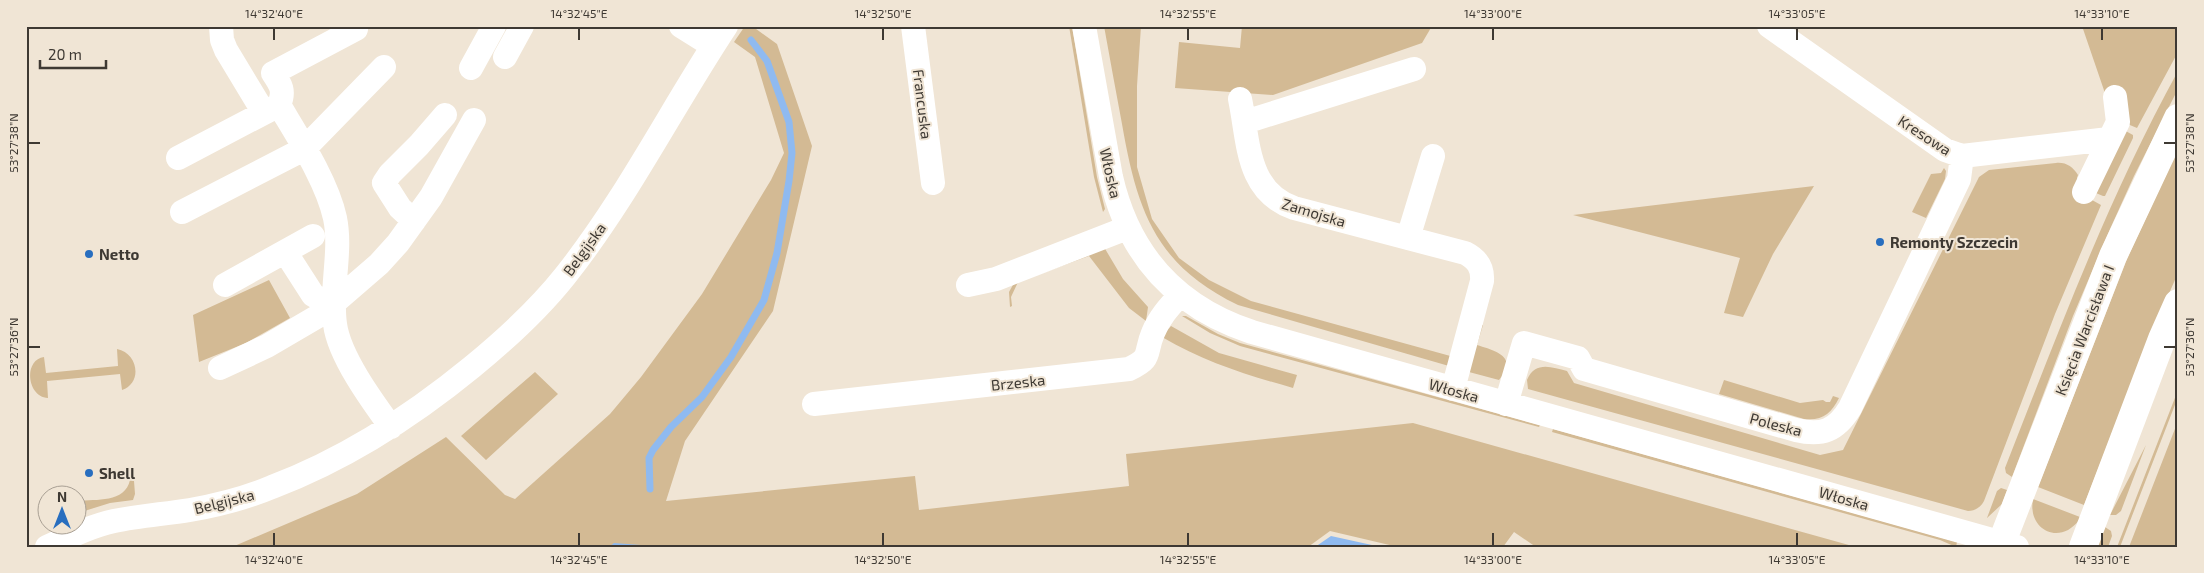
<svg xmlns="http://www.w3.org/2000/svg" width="2204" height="573" viewBox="0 0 2204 573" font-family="'Exo 2',sans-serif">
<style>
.green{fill:#d3ba94}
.water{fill:#8fbaf0}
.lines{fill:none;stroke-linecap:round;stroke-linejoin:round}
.stream{stroke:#8fbaf0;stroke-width:7}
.street{stroke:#fff;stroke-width:24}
.secondary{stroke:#fff;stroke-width:28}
.ticks{fill:none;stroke:#3e3933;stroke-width:2}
.poi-dot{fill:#286ebf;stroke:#f0e5d5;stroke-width:2}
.labels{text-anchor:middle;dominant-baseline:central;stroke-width:4;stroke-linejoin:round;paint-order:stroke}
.street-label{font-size:15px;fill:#3e3933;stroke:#f0e5d5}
.poi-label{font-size:15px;font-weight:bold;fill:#3e3933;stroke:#f0e5d5;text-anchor:start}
.neatline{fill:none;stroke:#3e3933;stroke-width:2}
.ticks-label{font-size:12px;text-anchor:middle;fill:#3e3933}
</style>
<rect width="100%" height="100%" fill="#f0e5d5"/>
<path class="green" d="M 745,26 L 752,26 L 777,44 L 812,146 L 773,311 L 685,441 L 666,501 L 915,476 L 919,510 L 1129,486 L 1126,454 L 1413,423 L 1856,547 L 1536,547 L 1514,532 L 1503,547 L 1398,547 L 1330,531 L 1308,547 L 232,547 L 357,494 L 446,437 L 505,495 L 515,499 L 610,414 L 641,377 L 702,294 L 771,180 L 784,153 L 755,57 L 734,42 Z
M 1069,26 L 1072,26 L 1097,177 L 1105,209 L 1103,212 L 1094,177 Z
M 1104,26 L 1141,26 L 1137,86 L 1137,167 L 1152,219 L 1179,258 L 1209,280 L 1251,301 L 1454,357 L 1449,366 L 1238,305 C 1155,265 1137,210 1122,124 C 1116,92 1110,59 1104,26 Z
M 1242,26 L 1432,26 L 1422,43 L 1273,95 L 1175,88 L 1179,42 L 1240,48 Z
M 2082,26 L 2178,26 L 2178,52 L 2137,128 L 2125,123 L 2107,99 Z
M 2178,71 L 2178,89 L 2134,176 L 2110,229 L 2073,316 L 2012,477 L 2006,473 L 2005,468 C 2058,333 2108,198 2178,71 Z
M 2122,129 L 2133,135 L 2133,138 L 2105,196 L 2103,196 L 2091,191 Z
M 2178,149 L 2178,273 L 2146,346 L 2084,505 L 2038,487 L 2127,259 Z
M 2056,163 C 2066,162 2073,167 2078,175 L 2077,178 L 2083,195 L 2101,205 L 2055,314 L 1984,501 C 1981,507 1975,511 1968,511 L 1528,389 L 1527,380 C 1535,361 1551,367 1567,371 L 1574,383 L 1820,455 L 1843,450 L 1979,177 L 1989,170 Z
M 1944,168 L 1946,171 L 1945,179 L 1926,218 L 1912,212 L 1931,174 L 1941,173 Z
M 1814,186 L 1773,254 L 1743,317 L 1724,313 L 1740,258 L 1573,215 Z
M 1104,247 L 1123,279 L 1148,307 L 1146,321 L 1129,308 L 1089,256 L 1018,282 L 1011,297 L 1012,306 L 1010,307 L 1009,292 L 1014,283 Z
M 269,280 L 290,318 L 246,343 L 199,362 L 193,315 Z
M 1182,316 L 1186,316 L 1218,334 L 1240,343 L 1540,425 L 1539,427 L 1240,346 L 1210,333 Z
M 1481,325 L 1483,325 L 1477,345 C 1496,351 1519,357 1499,380 L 1469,372 Z
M 1171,326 L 1219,353 L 1297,375 L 1293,388 C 1247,375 1204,362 1162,337 Z
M 117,349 C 138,353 143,383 122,390 L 120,374 L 47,381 L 48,398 C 27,397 23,360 44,357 L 46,373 L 118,366 Z
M 535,372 L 558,394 L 486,460 L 461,436 Z
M 1724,380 L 1800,403 L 1823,400 L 1826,402 L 1830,402 L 1833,396 L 1839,398 C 1831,414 1822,421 1804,419 L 1719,394 Z
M 2178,390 L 2178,397 L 2120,547 L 2117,547 Z
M 2178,421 L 2178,547 L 2129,547 Z
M 1553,429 L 1957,542 L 1956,547 L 1940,540 L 1552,432 Z
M 2146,445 L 2121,511 L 2116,515 L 2110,515 Z
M 130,480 L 134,481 L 135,494 L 133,500 L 110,503 L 78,513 L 78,501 C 96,499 125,503 130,480 Z
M 2001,488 L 2007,490 L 2002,504 L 1987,518 L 1997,491 Z
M 2033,499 L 2080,517 L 2079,520 C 2060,546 2027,530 2033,499 Z
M 2105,527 L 2111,531 L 2112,536 L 2108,547 L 2097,547 Z"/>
<path class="water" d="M 1331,536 L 1381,547 L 1315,547 Z
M 614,543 L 667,547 L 609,547 Z"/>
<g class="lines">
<path class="stream" d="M 650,489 L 649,458 L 653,450 L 671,427 L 702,397 L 731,357 L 764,300 L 777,253 L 789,181 L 792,153 L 789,122 L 767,61 L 751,40"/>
<path class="street" d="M 221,26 L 222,40 L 226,50 L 264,113
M 681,26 L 713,46
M 913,26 L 933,183
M 1084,26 L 1111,177 C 1129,256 1176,307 1252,332 L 2017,547
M 1769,26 L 1945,150 L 1962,156 L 2109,139
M 505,57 L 522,26
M 471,68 L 494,26
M 1240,99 C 1249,142 1246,191 1294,208 L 1465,253 C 1477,259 1483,267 1482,281 L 1453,389
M 279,105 C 298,137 327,181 335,218 C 342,252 330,289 335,324 C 339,356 372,401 391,427
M 1245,122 L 1414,69
M 178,158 L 279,105 C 285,91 281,85 273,73 L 356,29
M 2084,192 L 2118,122 L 2115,97
M 182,212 L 304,149 L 384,67
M 414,221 L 400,208 L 384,183 L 390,174 L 419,145 L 445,115
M 1408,238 L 1433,156
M 286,253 L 313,295 L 318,298 L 335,300
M 225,285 L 313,236
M 968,285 L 996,279 L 1127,228
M 220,368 L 267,346 L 320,315 L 379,264 L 398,243 L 431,197 L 474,120
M 814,404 L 1129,369 C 1153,358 1144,354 1153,333 C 1159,318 1169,307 1180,295
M 1506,404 L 1524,343 L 1578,358 L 1584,369 L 1796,430 C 1822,436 1836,431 1850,408 L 1959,179 L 1962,156
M 47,547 C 69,537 91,526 114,521 C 139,516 165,514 190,510 C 218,505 246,498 272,487 C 346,459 411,417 472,367 C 505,340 538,310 565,276 C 627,198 671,109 726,26"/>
<path class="secondary" d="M 2000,547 L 2113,256 L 2178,118
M 2083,547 L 2162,339 L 2178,303"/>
</g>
<path class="ticks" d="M 274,28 L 274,40M 579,28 L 579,40M 883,28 L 883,40M 1188,28 L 1188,40M 1493,28 L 1493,40M 1797,28 L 1797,40M 2102,28 L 2102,40M 28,143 L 40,143M 2164,143 L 2176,143M 28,347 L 40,347M 2164,347 L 2176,347M 274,533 L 274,546M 579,533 L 579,546M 883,533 L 883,546M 1188,533 L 1188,546M 1493,533 L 1493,546M 1797,533 L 1797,546M 2102,533 L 2102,546"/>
<g class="poi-dot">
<circle cx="1880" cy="242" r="5"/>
<circle cx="89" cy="254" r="5"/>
<circle cx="89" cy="473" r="5"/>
</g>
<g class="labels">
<g class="street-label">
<text transform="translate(923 104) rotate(83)">Francuska</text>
<text transform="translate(1925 135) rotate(33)">Kresowa</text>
<text transform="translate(1111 173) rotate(77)">Włoska</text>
<text transform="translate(1314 212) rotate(17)">Zamojska</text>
<text transform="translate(584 249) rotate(-54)">Belgijska</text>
<text transform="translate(2084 330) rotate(-69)">Księcia Warcisława I</text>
<text transform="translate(1018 382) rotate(-6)">Brzeska</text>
<text transform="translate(1454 390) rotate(16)">Włoska</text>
<text transform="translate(1776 424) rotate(15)">Poleska</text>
<text transform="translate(1844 498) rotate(16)">Włoska</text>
<text transform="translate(224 501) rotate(-14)">Belgijska</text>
</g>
<g class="poi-label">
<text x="1890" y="242">Remonty Szczecin</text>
<text x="99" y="254">Netto</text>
<text x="99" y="473">Shell</text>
</g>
</g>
<rect width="2204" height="573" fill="none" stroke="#f0e5d5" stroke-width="55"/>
<g transform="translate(62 510)"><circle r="24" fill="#f0e5d5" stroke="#a9a094"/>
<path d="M0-4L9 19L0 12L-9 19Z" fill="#286ebf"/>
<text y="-8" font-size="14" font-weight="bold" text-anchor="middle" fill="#3e3933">N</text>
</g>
<path d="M40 60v8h66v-8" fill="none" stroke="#3e3933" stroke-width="2.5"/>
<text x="48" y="60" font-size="15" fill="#3e3933" stroke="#f0e5d5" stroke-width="4" paint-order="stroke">20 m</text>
<rect x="28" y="28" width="2148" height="518" class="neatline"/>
<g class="ticks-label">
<text x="274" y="18">14°32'40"E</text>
<text x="579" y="18">14°32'45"E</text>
<text x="883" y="18">14°32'50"E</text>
<text x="1188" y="18">14°32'55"E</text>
<text x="1493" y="18">14°33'00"E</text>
<text x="1797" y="18">14°33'05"E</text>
<text x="2102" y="18">14°33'10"E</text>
<text transform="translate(14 143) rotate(-90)" y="4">53°27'38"N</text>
<text transform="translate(2190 143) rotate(-90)" y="4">53°27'38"N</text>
<text transform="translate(14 347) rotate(-90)" y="4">53°27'36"N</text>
<text transform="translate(2190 347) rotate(-90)" y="4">53°27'36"N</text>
<text x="274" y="564">14°32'40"E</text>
<text x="579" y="564">14°32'45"E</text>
<text x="883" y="564">14°32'50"E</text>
<text x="1188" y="564">14°32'55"E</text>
<text x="1493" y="564">14°33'00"E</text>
<text x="1797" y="564">14°33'05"E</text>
<text x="2102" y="564">14°33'10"E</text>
</g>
</svg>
